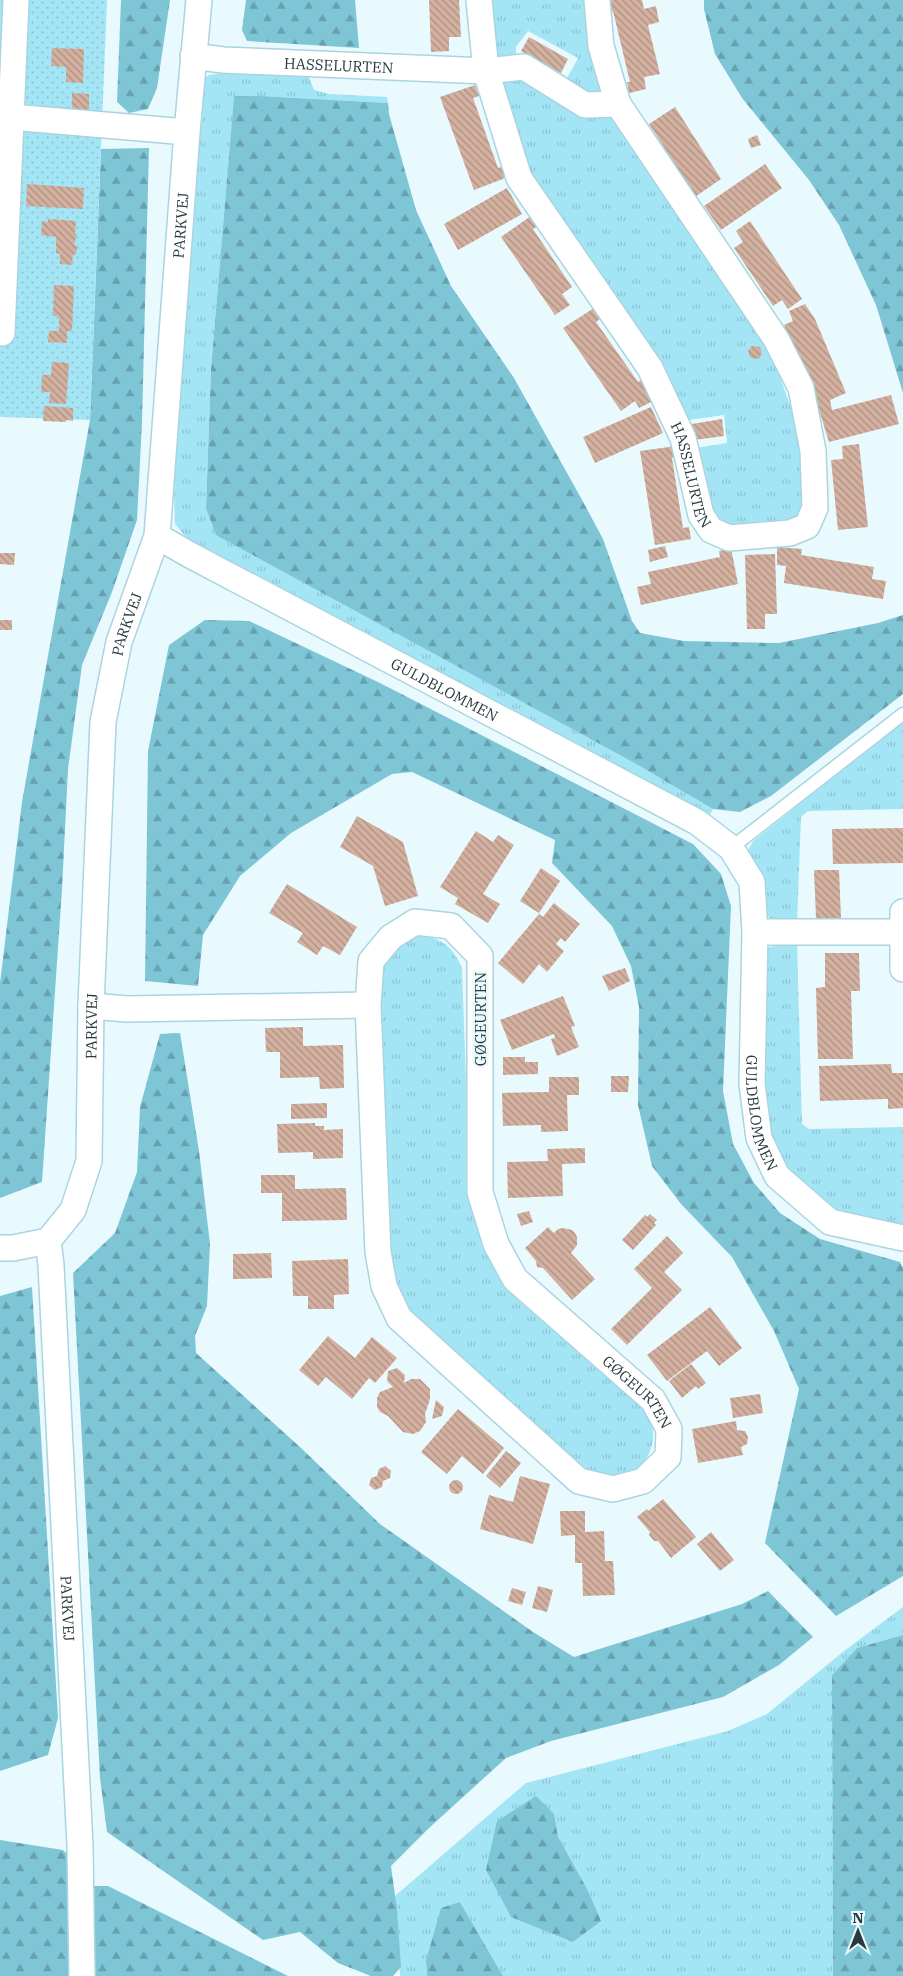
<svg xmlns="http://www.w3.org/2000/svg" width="903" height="1976" viewBox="0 0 903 1976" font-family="'IBM Plex Serif',serif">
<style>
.grass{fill:url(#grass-tufts)}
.forest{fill:url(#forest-firs)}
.garden{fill:url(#garden-dots)}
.building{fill:url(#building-back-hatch)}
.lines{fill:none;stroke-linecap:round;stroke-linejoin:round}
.lane-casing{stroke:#aad5e0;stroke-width:15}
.street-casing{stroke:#aad5e0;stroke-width:28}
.lane{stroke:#fff;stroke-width:12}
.street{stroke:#fff;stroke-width:25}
.labels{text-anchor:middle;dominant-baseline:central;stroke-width:5;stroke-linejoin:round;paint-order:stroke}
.street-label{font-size:15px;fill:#283a3e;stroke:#e8fafe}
</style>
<defs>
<pattern id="grass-tufts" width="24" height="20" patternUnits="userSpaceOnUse" patternTransform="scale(1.25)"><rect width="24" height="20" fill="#a3e4f5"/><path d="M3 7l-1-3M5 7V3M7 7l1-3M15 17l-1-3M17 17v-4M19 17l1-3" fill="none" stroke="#8cc4d3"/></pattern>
<pattern id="forest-firs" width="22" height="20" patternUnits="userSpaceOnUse" patternTransform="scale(1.25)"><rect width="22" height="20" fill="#7ec5d6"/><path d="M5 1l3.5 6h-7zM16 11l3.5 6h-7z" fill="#67a1af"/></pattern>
<pattern id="garden-dots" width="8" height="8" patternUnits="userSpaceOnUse" patternTransform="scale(1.25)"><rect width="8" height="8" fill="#a3e4f5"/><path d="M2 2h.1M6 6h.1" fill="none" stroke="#8cc4d3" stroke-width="1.8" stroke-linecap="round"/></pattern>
<pattern id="building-back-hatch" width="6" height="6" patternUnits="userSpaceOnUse" patternTransform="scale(1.25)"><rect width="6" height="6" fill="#d3b09f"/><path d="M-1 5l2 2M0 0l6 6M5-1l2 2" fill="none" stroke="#ab9083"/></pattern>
</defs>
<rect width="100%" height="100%" fill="#e8fafe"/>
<path class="grass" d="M 486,0 L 588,0 L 605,93 L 600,98 L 579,90 L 566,80 L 578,58 L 528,31 L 516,47 L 516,59 L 499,57 L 490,51 Z
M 232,72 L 308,75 L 314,90 L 329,94 L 387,97 L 388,103 L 259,96 L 234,97 L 211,369 L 206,508 L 713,809 L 708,818 L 186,537 L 175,524 L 174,498 L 190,175 L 199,83 L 209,75 Z
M 521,76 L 601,115 L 616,120 L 752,320 L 780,377 L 797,425 L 805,458 L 802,512 L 789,524 L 735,527 L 717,518 L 707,496 L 696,448 L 727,443 L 724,415 L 688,420 L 530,175 L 501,79 Z
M 903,722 L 903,809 L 808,811 L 801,817 L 797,922 L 774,922 L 762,911 L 747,853 L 753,841 Z
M 423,935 C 445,941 452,947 462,967 L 470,1196 L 475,1222 L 487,1252 L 500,1277 L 521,1303 L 632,1397 C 637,1402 642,1406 646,1412 C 661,1433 651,1465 628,1475 C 616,1480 604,1476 593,1474 L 471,1370 L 409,1311 L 398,1292 L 388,1262 L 377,1021 L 380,961 L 405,936 Z
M 797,942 L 802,1124 L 809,1129 L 903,1127 L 903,1224 L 870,1220 L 825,1208 L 782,1165 L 764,1132 L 765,948 Z
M 903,1607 L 903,1635 L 857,1648 L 832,1675 L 833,1976 L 503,1976 L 460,1902 L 426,1961 L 427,1976 L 400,1976 L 395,1896 L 526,1783 L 728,1731 L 767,1714 L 844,1651 Z"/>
<path class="forest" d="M 121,0 L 170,0 L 157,88 L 148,109 L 129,113 L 117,102 Z
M 246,0 L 355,0 L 359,48 L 247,41 L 242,30 Z
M 704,0 L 903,0 L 903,393 L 876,305 L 839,225 L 809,180 L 742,98 L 715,54 L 704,9 Z
M 234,96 L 259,96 L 388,103 L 389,114 L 416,210 L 451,286 L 514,378 L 581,498 L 603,539 L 632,621 L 640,633 L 684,641 L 779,643 L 878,623 L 903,615 L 903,694 L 771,796 L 740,812 L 713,809 L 633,762 L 216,535 L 206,508 L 211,369 Z
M 149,148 L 142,422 L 137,520 L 112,592 L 82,665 L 68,769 L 62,889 L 42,1182 L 0,1198 L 0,983 L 22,802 L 90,420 L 101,149 Z
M 205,620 L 249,621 L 380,683 L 693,844 L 721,874 L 731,906 L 723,1091 L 733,1144 L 754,1183 L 780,1213 L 820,1239 L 900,1262 L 903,1268 L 903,1576 L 836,1616 L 765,1543 L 799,1389 L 774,1331 L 732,1257 L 681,1204 L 652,1166 L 638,1105 L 639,1007 L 631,966 L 612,926 L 552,863 L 555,840 L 412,772 L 392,774 L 291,833 L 240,876 L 203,935 L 198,986 L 145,981 L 148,751 L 169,645 Z
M 180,1033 L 199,1151 L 210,1244 L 207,1306 L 195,1336 L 196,1353 L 301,1448 L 380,1524 L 533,1632 L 574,1657 L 742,1604 L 768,1591 L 813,1637 L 779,1665 L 723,1697 L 551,1741 L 506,1758 L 429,1828 L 391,1866 L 397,1910 L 401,1967 L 393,1976 L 371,1976 L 338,1963 L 300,1932 L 263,1940 L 107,1832 L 100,1778 L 73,1273 L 115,1233 L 137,1172 L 140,1107 L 160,1034 Z
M 32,1287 L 58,1718 L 48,1755 L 0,1771 L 0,1296 Z
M 903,1635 L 903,1976 L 833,1976 L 832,1675 L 857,1648 Z
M 536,1796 L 554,1814 L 558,1837 L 587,1889 L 601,1921 L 573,1942 L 511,1917 L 486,1870 L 497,1821 Z
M 0,1840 L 63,1850 L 72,1859 L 74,1976 L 0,1976 Z
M 89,1886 L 108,1886 L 288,1976 L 91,1976 Z
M 460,1902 L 503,1976 L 427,1976 L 426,1961 L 441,1908 Z"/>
<path class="garden" d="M 0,0 L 107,0 L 90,420 L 0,417 Z"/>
<path class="building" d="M 429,0 L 459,0 L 461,37 L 449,37 L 449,51 L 431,52 Z
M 612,0 L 642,0 L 644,9 L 656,6 L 659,22 L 648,25 L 660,74 L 644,77 L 646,89 L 629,93 L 627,82 L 630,82 L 613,11 L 610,12 L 607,1 Z
M 529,37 L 568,59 L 561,73 L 521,51 Z
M 52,48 L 84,49 L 83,83 L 66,82 L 66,67 L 51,66 Z
M 475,85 L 479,96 L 473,98 L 498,168 L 504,166 L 508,177 L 474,190 L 440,97 Z
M 72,93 L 89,94 L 89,113 L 72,112 Z
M 675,107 L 721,179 L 692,199 L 685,188 L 689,186 L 649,124 Z
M 757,135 L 761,145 L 751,148 L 748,139 Z
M 765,164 L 782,188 L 721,230 L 704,206 Z
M 27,184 L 84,188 L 83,209 L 26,206 Z
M 507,188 L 522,214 L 458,250 L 444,224 Z
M 531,216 L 538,226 L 533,229 L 572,287 L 562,294 L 570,305 L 555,315 L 501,237 Z
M 48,219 L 76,221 L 75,234 L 77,234 L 74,245 L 77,246 L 76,254 L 73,255 L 72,265 L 60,264 L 60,254 L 56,253 L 56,237 L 41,235 L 42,221 L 48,222 Z
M 750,221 L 802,299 L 788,309 L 782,300 L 773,306 L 734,248 L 743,242 L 736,231 Z
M 54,285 L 74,286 L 72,331 L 67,331 L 67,343 L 48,342 L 49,331 L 59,331 L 59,316 L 53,316 Z
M 805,304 L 815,319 L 846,393 L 830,400 L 832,410 L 891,395 L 899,424 L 829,442 L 820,413 L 815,414 L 813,392 L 784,325 L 793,321 L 789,311 Z
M 594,308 L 601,318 L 596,322 L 638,382 L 643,379 L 655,400 L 639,408 L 635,401 L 621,411 L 563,328 Z
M 752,346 L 760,347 L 762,354 L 757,359 L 750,357 L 748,351 Z
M 52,362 L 69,363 L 66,404 L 49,403 L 50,392 L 41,392 L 42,375 L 51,375 Z
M 44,406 L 73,408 L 73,421 L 66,420 L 66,422 L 43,421 Z
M 651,407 L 663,433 L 595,463 L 583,437 Z
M 722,419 L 724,436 L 694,440 L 692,424 Z
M 859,444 L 868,527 L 838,530 L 831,460 L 843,459 L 842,446 Z
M 676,446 L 678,457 L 672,458 L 683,528 L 689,527 L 691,539 L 655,545 L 640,451 Z
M 665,546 L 668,557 L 650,562 L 648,550 Z
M 777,547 L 802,549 L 801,555 L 874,567 L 872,579 L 886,581 L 883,599 L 784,583 L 786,566 L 777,565 Z
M 731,548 L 738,584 L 641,605 L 637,587 L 651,584 L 648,572 L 720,557 L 719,551 Z
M 0,553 L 15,553 L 14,565 L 0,564 Z
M 775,554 L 777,614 L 765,614 L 765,629 L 747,629 L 745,555 Z
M 0,620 L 12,620 L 12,630 L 0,630 Z
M 357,816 L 403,842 L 418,896 L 385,906 L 373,866 L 340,847 Z
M 903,828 L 903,863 L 833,864 L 832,829 Z
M 476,831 L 493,842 L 498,835 L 514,845 L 483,894 L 500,904 L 488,923 L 455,904 L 458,898 L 440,887 Z
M 541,868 L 560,881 L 539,913 L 520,901 Z
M 814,870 L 839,870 L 841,918 L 816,918 Z
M 287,884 L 357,927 L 340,955 L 323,946 L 317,955 L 297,942 L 303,933 L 269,913 Z
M 554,903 L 580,924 L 565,942 L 561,938 L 556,944 L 564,951 L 547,972 L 539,964 L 523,984 L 498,963 L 539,914 L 543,917 Z
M 825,953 L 859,953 L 860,991 L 851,991 L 853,1059 L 818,1059 L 816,988 L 825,987 Z
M 625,968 L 630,981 L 609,991 L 602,976 Z
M 563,996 L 575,1026 L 571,1027 L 579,1047 L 557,1056 L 551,1039 L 555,1038 L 554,1034 L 512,1050 L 500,1020 Z
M 303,1027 L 303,1046 L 343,1045 L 344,1088 L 320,1089 L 319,1077 L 280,1078 L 280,1052 L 266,1052 L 265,1028 Z
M 503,1057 L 525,1057 L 525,1062 L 538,1062 L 538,1074 L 503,1075 Z
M 891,1064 L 892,1073 L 903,1073 L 903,1108 L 888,1109 L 888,1099 L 820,1101 L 819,1066 Z
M 611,1076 L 629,1076 L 628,1092 L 611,1092 Z
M 549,1077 L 579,1077 L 579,1095 L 567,1095 L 568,1131 L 541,1132 L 541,1125 L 503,1126 L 502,1093 L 549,1092 Z
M 327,1103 L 327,1118 L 291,1119 L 291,1104 Z
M 315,1123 L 315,1126 L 324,1126 L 324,1130 L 343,1129 L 343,1158 L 313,1159 L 313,1152 L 278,1153 L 277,1124 Z
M 585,1148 L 585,1163 L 562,1164 L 563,1196 L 508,1198 L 507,1162 L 548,1161 L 547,1149 Z
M 261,1175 L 295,1175 L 295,1189 L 346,1188 L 347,1220 L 282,1221 L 282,1193 L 261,1193 Z
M 529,1211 L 533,1222 L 521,1226 L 517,1214 Z
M 650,1214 L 657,1220 L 654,1223 L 656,1225 L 633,1250 L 622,1240 L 645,1215 L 647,1217 Z
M 548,1227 L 554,1233 L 558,1229 L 563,1228 L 572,1230 L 575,1233 L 577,1237 L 577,1245 L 571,1253 L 595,1279 L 572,1300 L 543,1268 L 537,1267 L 536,1261 L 525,1248 Z
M 667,1236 L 683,1253 L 664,1272 L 682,1290 L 627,1345 L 611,1329 L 652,1288 L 634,1269 Z
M 271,1253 L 272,1278 L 233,1279 L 233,1254 Z
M 348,1259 L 349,1294 L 334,1295 L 334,1309 L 308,1309 L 308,1296 L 293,1296 L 292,1261 Z
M 710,1307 L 742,1348 L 719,1366 L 707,1351 L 667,1381 L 647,1355 Z
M 328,1336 L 355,1358 L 372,1337 L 397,1358 L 375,1383 L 369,1378 L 352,1399 L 326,1377 L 318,1386 L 299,1370 Z
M 691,1364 L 706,1383 L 698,1389 L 696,1386 L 682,1398 L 669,1381 Z
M 397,1368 L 405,1375 L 404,1383 L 411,1379 L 420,1379 L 430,1389 L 430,1399 L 425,1414 L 426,1422 L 420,1431 L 413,1434 L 403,1432 L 388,1416 L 380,1412 L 377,1407 L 377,1398 L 380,1392 L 393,1387 L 387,1381 L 388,1371 Z
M 760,1394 L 763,1413 L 733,1418 L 730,1398 Z
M 436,1400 L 444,1407 L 442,1416 L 432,1419 Z
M 458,1409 L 504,1448 L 483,1474 L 462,1456 L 447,1474 L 421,1452 Z
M 736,1421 L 737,1430 L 745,1431 L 748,1437 L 747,1444 L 741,1447 L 743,1455 L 698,1463 L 692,1429 Z
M 506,1451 L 521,1463 L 500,1488 L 486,1476 Z
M 385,1466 L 391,1471 L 390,1478 L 383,1481 L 382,1487 L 375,1490 L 369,1485 L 371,1478 L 377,1476 L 379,1469 Z
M 520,1476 L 550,1484 L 533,1544 L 480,1529 L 489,1495 L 513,1502 Z
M449 1487a7 7 0 1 1 14 0a7 7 0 1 1-14 0Z
M 663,1499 L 696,1537 L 671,1558 L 658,1541 L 654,1541 L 649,1535 L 650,1532 L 637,1517 L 647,1509 L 648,1511 Z
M 560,1511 L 585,1511 L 585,1532 L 604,1531 L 605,1561 L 613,1561 L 615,1595 L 583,1596 L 582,1563 L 575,1563 L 575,1535 L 561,1536 Z
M 711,1532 L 734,1560 L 720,1571 L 697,1544 Z
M 538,1586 L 553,1590 L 547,1612 L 532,1608 Z
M 512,1588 L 526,1592 L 522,1605 L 508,1601 Z"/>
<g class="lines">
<defs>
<path id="lane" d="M 731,848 L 903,714"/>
<g id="street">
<path id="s1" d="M 479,0 L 486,71 L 519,178 L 650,368 L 683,438 L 701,515 L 711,530 L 729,538 L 790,533 L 807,526 L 815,508 L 813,451 L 801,388 L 776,339 L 618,104 L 601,46 L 597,0"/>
<path id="s2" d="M 193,56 L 223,60 L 486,71 L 524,67 L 585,105 L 618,104"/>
<path d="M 11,117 L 187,132"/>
<path d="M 0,333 L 2,333 L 16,0"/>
<path id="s3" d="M 157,536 L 190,555 L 697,822 L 731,848 L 752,882 L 755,932 L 752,1084 L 759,1138 L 777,1176 L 830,1222 L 903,1238"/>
<path d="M 903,912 L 903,969"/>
<path d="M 755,932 L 903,932"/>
<path id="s4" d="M 91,1006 L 127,1009 L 368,1005 L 371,961 L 391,937 L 415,922 L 451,926 L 480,956 L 480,1192 L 496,1244 L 515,1279 L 653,1400 L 669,1429 L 668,1457 L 643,1481 L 613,1489 L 579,1481 L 399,1318 L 384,1286 L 378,1252 L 368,1005"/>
<path id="s5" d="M 48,1241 L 51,1265 L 80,1846 L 82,1976"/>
<path id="s6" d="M 0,1248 L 13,1248 L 48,1241 L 73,1210 L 89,1161 L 91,1006 L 103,722 L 119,642 L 157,536 L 187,132 L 199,0"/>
</g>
</defs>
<use href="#lane" class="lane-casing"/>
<use href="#street" class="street-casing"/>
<use href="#lane" class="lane"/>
<use href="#street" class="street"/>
</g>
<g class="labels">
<g class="street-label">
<text stroke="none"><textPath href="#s2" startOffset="146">HASSELURTEN</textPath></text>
<text stroke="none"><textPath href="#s6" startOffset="1085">PARKVEJ</textPath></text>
<text stroke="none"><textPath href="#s1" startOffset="529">HASSELURTEN</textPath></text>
<text stroke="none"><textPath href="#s6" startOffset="680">PARKVEJ</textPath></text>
<text stroke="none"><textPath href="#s3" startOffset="326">GULDBLOMMEN</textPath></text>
<text transform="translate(480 1019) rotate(-90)">GØGEURTEN</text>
<text stroke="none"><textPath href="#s6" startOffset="275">PARKVEJ</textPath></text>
<text stroke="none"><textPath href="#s3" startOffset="926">GULDBLOMMEN</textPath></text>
<text stroke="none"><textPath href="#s4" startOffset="956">GØGEURTEN</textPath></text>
<text stroke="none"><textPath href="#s5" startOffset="368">PARKVEJ</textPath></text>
</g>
</g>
<g transform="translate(858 1931)" stroke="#e8fafe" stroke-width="4" paint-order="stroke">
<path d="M0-4L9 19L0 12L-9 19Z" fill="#283a3e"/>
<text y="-8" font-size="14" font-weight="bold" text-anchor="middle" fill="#283a3e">N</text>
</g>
</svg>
